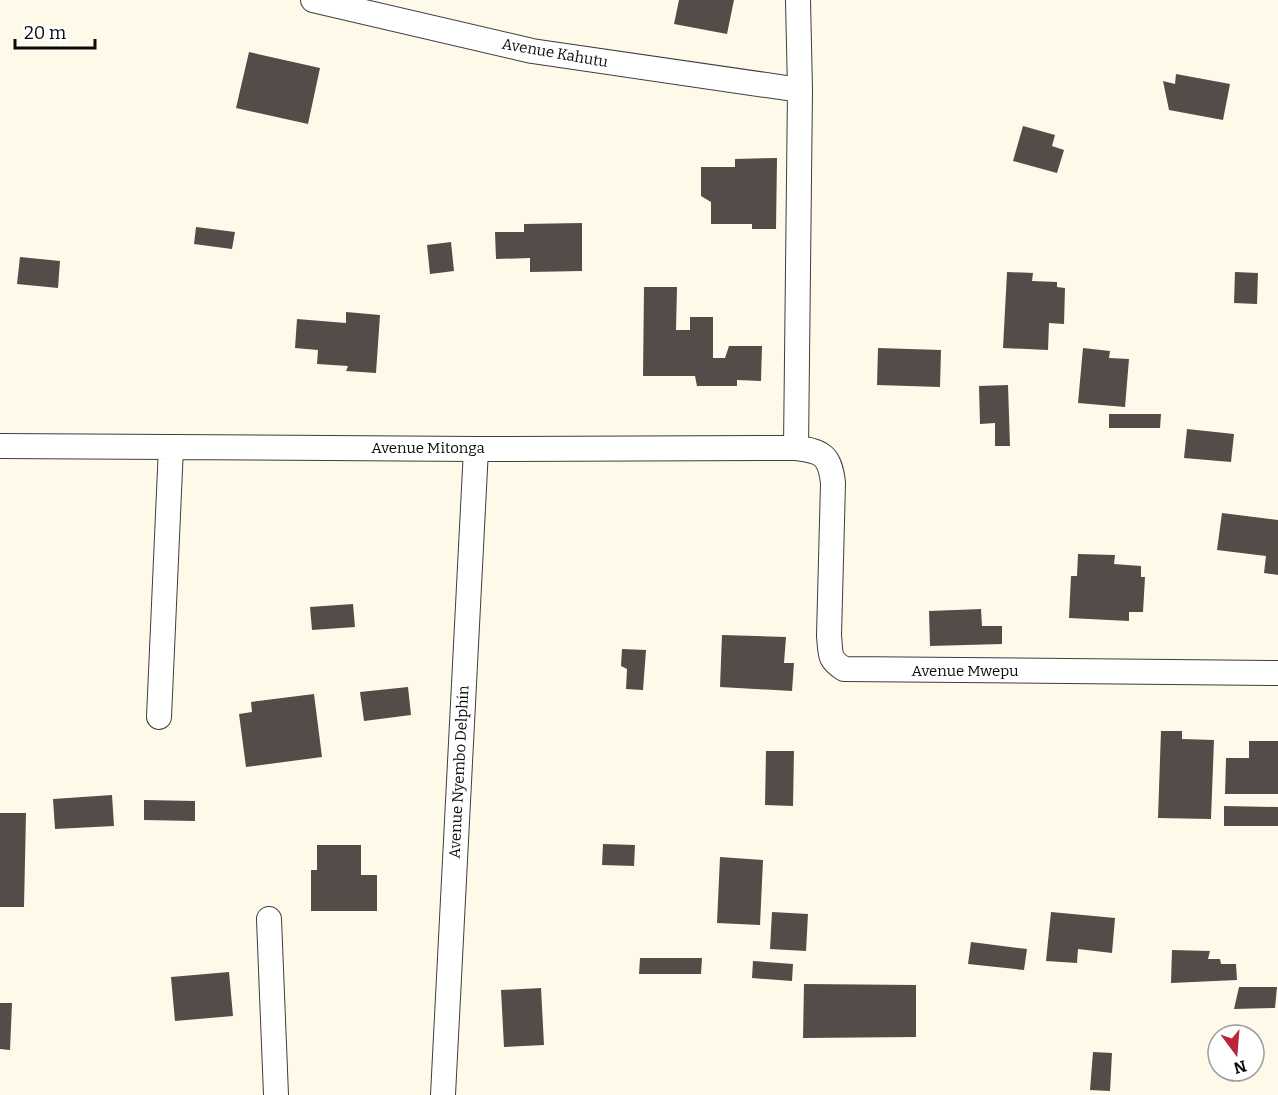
<svg xmlns="http://www.w3.org/2000/svg" width="1278" height="1095" viewBox="0 0 1278 1095" font-family="Bitter,serif">
<style>
.building{fill:#544c48}
.lines{fill:none;stroke-linecap:round;stroke-linejoin:round}
.street-casing{stroke:#3e3e3e;stroke-width:26}
.street{stroke:#fff;stroke-width:24}
.labels{text-anchor:middle;dominant-baseline:central;stroke-width:6;stroke-linejoin:round;paint-order:stroke}
.street-label{font-size:15px;fill:#0b0b0b;stroke:#fff}
</style>
<rect width="100%" height="100%" fill="#fff9ea"/>
<path class="building" d="M 679,0 L 734,0 L 727,34 L 674,24 Z
M 249,52 L 320,68 L 308,124 L 236,108 Z
M 1176,74 L 1230,84 L 1223,120 L 1169,110 L 1163,81 L 1175,84 Z
M 1023,126 L 1055,135 L 1052,146 L 1064,150 L 1057,173 L 1013,161 Z
M 777,158 L 776,229 L 752,229 L 752,224 L 711,224 L 711,202 L 701,196 L 701,167 L 735,167 L 735,159 Z
M 582,223 L 582,271 L 530,272 L 530,258 L 496,259 L 495,232 L 524,232 L 524,224 Z
M 196,227 L 235,232 L 232,249 L 194,244 Z
M 451,242 L 454,271 L 430,274 L 427,245 Z
M 20,257 L 60,261 L 58,288 L 17,284 Z
M 1007,272 L 1033,273 L 1032,281 L 1057,282 L 1057,287 L 1065,288 L 1064,324 L 1049,323 L 1048,350 L 1003,348 Z
M 1235,272 L 1258,273 L 1257,304 L 1234,303 Z
M 644,287 L 677,287 L 676,330 L 690,330 L 690,317 L 713,317 L 713,358 L 725,358 L 729,346 L 762,346 L 761,381 L 737,380 L 737,386 L 697,386 L 695,376 L 643,376 Z
M 346,312 L 380,315 L 376,373 L 346,371 L 348,366 L 317,364 L 318,350 L 295,348 L 297,319 L 346,323 Z
M 878,348 L 941,350 L 940,387 L 877,385 Z
M 1083,348 L 1110,351 L 1109,358 L 1129,359 L 1125,407 L 1078,403 Z
M 1008,385 L 1010,446 L 995,446 L 995,423 L 980,424 L 979,386 Z
M 1109,414 L 1161,414 L 1160,428 L 1109,428 Z
M 1187,429 L 1234,434 L 1231,462 L 1184,458 Z
M 1222,513 L 1278,520 L 1278,575 L 1264,573 L 1266,556 L 1217,550 Z
M 1078,554 L 1115,555 L 1114,564 L 1141,566 L 1141,577 L 1145,577 L 1143,612 L 1129,612 L 1129,621 L 1069,618 L 1071,576 L 1077,576 Z
M 353,604 L 355,627 L 312,630 L 310,607 Z
M 981,609 L 982,626 L 1002,626 L 1002,644 L 930,646 L 929,611 Z
M 722,635 L 786,637 L 784,663 L 794,663 L 792,691 L 720,687 Z
M 622,649 L 646,650 L 643,690 L 626,689 L 627,669 L 621,666 Z
M 408,687 L 411,715 L 364,721 L 360,692 Z
M 314,694 L 322,757 L 246,767 L 239,714 L 252,712 L 251,702 Z
M 1161,731 L 1182,731 L 1182,739 L 1214,740 L 1211,819 L 1158,818 Z
M 1249,741 L 1278,741 L 1278,794 L 1225,794 L 1226,758 L 1249,758 Z
M 766,751 L 794,751 L 793,806 L 765,805 Z
M 112,795 L 114,826 L 55,829 L 53,799 Z
M 144,800 L 195,801 L 195,821 L 144,820 Z
M 1224,806 L 1278,807 L 1278,826 L 1224,826 Z
M 0,813 L 26,813 L 24,907 L 0,907 Z
M 603,844 L 635,845 L 634,866 L 602,865 Z
M 317,845 L 361,845 L 361,875 L 377,875 L 377,911 L 311,911 L 311,870 L 317,870 Z
M 720,857 L 763,860 L 760,925 L 717,923 Z
M 772,912 L 808,914 L 806,951 L 770,949 Z
M 1051,912 L 1115,918 L 1112,953 L 1078,949 L 1077,963 L 1046,961 Z
M 971,942 L 1027,949 L 1024,970 L 968,964 Z
M 1172,950 L 1210,951 L 1208,959 L 1220,959 L 1221,964 L 1236,964 L 1237,980 L 1171,983 Z
M 640,958 L 702,958 L 701,974 L 639,974 Z
M 753,961 L 793,964 L 792,981 L 752,978 Z
M 229,972 L 233,1016 L 175,1021 L 171,977 Z
M 804,984 L 916,985 L 916,1037 L 803,1038 Z
M 1239,987 L 1277,987 L 1275,1008 L 1234,1009 Z
M 541,988 L 544,1045 L 504,1047 L 501,990 Z
M 0,1003 L 12,1003 L 10,1050 L 0,1049 Z
M 1093,1052 L 1112,1053 L 1110,1091 L 1090,1090 Z"/>
<g class="lines">
<defs>
<path id="street" d="M 313,0 L 532,51 L 800,90
M 0,446 L 476,449 L 796,448 C 823,451 830,456 833,483 L 829,636 C 831,654 828,659 844,669 L 1278,673
M 796,448 L 800,90 L 798,0
M 159,717 L 171,447
M 269,919 L 276,1095
M 443,1095 L 476,449"/>
</defs>
<use href="#street" class="street-casing"/>
<use href="#street" class="street"/>
</g>
<g class="labels">
<g class="street-label">
<text transform="translate(555 53) rotate(10)">Avenue Kahutu</text>
<text x="428" y="448">Avenue Mitonga</text>
<text x="965" y="671">Avenue Mwepu</text>
<text transform="translate(459 772) rotate(-87)">Avenue Nyembo Delphin</text>
</g>
</g>
<g transform="translate(1236 1053) rotate(164)"><circle r="28" fill="#ffffff" stroke="#9d9d9d" stroke-width="1.5"/>
<path d="M0-4.5L10 22L0 15L-10 22Z" fill="#ba2537"/>
<text y="-9" font-size="16" font-weight="bold" text-anchor="middle" fill="#0b0b0b">N</text>
</g>
<path d="M15 39v9h80v-9" fill="none" stroke="#0b0b0b" stroke-width="3"/>
<text x="24" y="39" font-size="18" fill="#0b0b0b" stroke="#ffffff" stroke-width="4.5" paint-order="stroke">20 m</text>
</svg>
